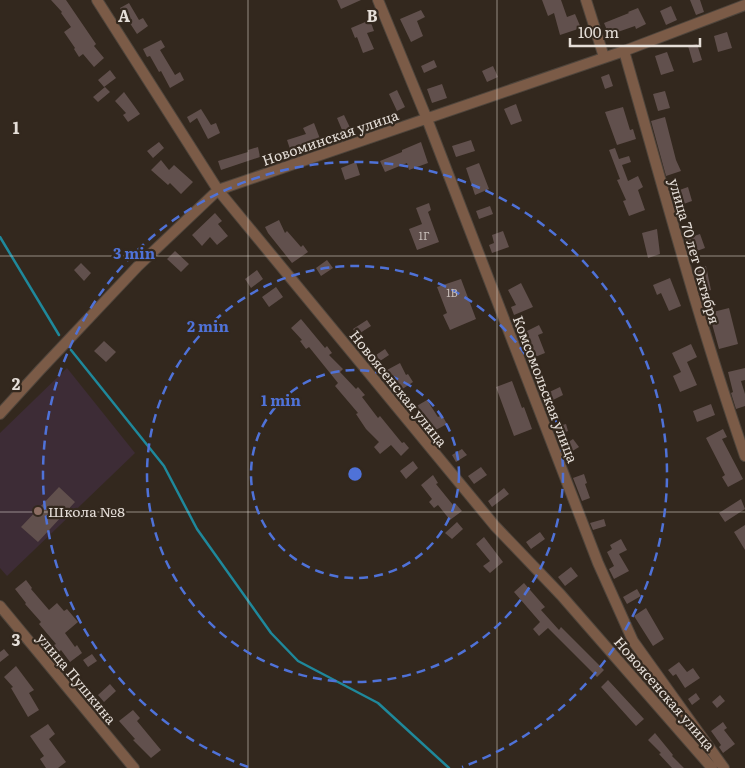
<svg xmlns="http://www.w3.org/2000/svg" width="745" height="768" viewBox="0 0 745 768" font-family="Literata,serif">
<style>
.education{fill:#3d2c36}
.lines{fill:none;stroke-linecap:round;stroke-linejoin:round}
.stream{stroke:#1f889b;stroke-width:2.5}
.building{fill:#61504d}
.minor-casing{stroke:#4f453c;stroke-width:12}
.minor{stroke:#7b5b47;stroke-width:10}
.grid{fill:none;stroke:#e5ded8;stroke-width:1;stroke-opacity:0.55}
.ring{fill:none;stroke:#4f72d8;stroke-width:2.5;stroke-dasharray:9 6}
.education-dot{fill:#8d6e63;stroke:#33281e;stroke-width:2}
.labels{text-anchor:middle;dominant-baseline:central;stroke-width:4.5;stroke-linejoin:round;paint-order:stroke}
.number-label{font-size:11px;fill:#c4bab5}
.street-label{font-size:14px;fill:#e5ded8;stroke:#33281e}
.poi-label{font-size:14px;fill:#e5ded8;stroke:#33281e;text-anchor:start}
.grid-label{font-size:16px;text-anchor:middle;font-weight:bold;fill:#e5ded8;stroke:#33281e;stroke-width:4.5;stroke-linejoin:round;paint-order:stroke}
.centre{fill:#4f72d8;stroke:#33281e;stroke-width:2.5}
.ring-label{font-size:15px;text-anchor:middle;font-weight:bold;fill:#4f72d8;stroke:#33281e;stroke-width:4.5;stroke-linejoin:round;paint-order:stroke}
</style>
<rect width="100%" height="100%" fill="#33281e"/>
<path class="education" d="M 67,368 L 135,453 L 7,576 L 0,568 L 0,433 Z"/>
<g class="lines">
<path class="stream" d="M 0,237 L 59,335
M 71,350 L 164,466 L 197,529 L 271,633 L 298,661 L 378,703 L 449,768"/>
</g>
<path class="building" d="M 51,0 L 66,0 L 96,44 L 94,46 L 104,58 L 94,67 L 83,54 L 79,57 L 74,49 L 75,48 L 64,32 L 71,27 L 61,13 L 62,12 Z
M 337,0 L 361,0 L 341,9 Z
M 542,0 L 561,0 L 567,17 L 575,14 L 581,28 L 560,35 L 554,13 L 548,16 Z
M 690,0 L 700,0 L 704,12 L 696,15 Z
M 129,3 L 139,20 L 143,18 L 148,26 L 137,34 L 120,8 Z
M 671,6 L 677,20 L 666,25 L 660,11 Z
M 638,8 L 646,24 L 636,29 L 635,26 L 609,35 L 604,23 L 629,13 L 628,12 Z
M 421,10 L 425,17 L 417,21 L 423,36 L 411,42 L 400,19 Z
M 370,20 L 374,31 L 367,33 L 374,49 L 363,53 L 357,37 L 355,38 L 351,28 Z
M 727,32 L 732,48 L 718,52 L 714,36 Z
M 161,40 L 165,47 L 160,50 L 175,75 L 180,72 L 184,80 L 170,88 L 161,71 L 159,72 L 150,56 L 147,57 L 143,49 Z
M 697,44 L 702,60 L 693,63 L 688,46 Z
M 667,52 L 674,71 L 661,75 L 655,56 Z
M 434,60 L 437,67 L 424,73 L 421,66 Z
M 493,66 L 498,77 L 487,82 L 482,71 Z
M 110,70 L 116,78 L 104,87 L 98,80 Z
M 609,74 L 613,86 L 605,89 L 601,77 Z
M 442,84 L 447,98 L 432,103 L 427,89 Z
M 105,87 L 110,92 L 98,102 L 93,97 Z
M 397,90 L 405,107 L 397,111 L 389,94 Z
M 665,91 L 670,108 L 658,111 L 653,94 Z
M 124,92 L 140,114 L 128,122 L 123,115 L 126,113 L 115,101 Z
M 516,104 L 522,121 L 511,125 L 504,109 Z
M 623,107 L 630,130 L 633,129 L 636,139 L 617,145 L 605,112 Z
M 201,109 L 211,125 L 216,123 L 220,133 L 208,139 L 197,118 L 190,123 L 187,117 Z
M 344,115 L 353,134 L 345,137 L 337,118 Z
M 665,117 L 676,160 L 681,171 L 666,176 L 651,121 Z
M 314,123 L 322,144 L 311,148 L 310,146 L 291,152 L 287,140 L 306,134 L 303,128 Z
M 471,140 L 475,151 L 456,157 L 452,146 Z
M 159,142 L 164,148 L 153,158 L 147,151 Z
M 421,142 L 428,163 L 409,170 L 407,163 L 385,172 L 380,161 L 402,152 L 402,150 Z
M 258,147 L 260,157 L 221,170 L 218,161 L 248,152 L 248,150 Z
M 615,148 L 619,159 L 629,156 L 631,162 L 622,165 L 628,181 L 638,176 L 643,187 L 638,190 L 645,210 L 629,216 L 623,201 L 626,200 L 617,180 L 620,179 L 609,150 Z
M 161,160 L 169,170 L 174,165 L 193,182 L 181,194 L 170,183 L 168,185 L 151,170 Z
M 356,162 L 360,175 L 345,180 L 341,168 Z
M 479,163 L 489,189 L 475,195 L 466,168 Z
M 688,187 L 692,201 L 675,207 L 671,193 Z
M 429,203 L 431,210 L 428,212 L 439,242 L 417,250 L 409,229 L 422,224 L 416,208 Z
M 490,206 L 493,214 L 479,219 L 476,211 Z
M 215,213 L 222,221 L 218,224 L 228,236 L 217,245 L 210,237 L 202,246 L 192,235 Z
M 279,220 L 285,233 L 287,231 L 301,247 L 303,245 L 308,252 L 292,263 L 268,233 L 265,227 Z
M 657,229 L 660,254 L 648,258 L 642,233 Z
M 503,231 L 509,247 L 492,253 L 489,245 L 494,243 L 492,235 Z
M 700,234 L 705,248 L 689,254 L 685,239 Z
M 175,251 L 189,264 L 181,272 L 167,259 Z
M 327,260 L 333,268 L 321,276 L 316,268 Z
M 81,263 L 91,273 L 84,281 L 74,270 Z
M 706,266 L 711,290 L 700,293 L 694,270 Z
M 257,270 L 263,279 L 251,288 L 245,279 Z
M 670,278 L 681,306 L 669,311 L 661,293 L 657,295 L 653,285 Z
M 461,279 L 476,319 L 450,330 L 443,315 L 447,313 L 437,287 Z
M 521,283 L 533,307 L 514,315 L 511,307 L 516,305 L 508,290 Z
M 276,287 L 283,297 L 269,307 L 262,297 Z
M 729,308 L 738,344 L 719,349 L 709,313 Z
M 301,319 L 325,348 L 327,346 L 332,353 L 329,355 L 343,369 L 340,372 L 356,389 L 358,387 L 365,395 L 362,397 L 378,418 L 380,416 L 402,443 L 404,442 L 409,448 L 401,456 L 391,445 L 380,454 L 374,447 L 379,442 L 366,429 L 356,414 L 358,413 L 335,386 L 338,383 L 309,347 L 306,349 L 300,341 L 302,340 L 291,328 Z
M 367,320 L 371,326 L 357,335 L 353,329 Z
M 539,325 L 543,333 L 538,335 L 545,353 L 535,357 L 525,332 Z
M 104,341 L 116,352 L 106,362 L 94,351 Z
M 691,344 L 697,357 L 687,362 L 697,385 L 680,392 L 673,376 L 681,372 L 672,353 Z
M 385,349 L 389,355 L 380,361 L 376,355 Z
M 400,363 L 406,375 L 408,374 L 413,382 L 401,390 L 387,370 Z
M 745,368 L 745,380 L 741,381 L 745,394 L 745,406 L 736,409 L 731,393 L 733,392 L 728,372 Z
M 512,381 L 522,408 L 524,407 L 532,429 L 514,436 L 496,387 Z
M 560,387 L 563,395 L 547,403 L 543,395 Z
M 427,400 L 438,417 L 442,415 L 447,424 L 432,432 L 422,414 L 419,415 L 415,407 Z
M 711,404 L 715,415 L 697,422 L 693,411 Z
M 566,424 L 568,431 L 557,435 L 555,427 Z
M 723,429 L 727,437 L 722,439 L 743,479 L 728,487 L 722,477 L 725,475 L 706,438 Z
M 573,439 L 579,447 L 566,455 L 561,447 Z
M 462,449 L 467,455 L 456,462 L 452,455 Z
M 413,461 L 418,468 L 406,479 L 400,471 Z
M 481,467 L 487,475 L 474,484 L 468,476 Z
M 584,474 L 587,483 L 585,484 L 590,498 L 582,501 L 573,478 Z
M 433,475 L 438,483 L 436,484 L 453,505 L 455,503 L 462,511 L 450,520 L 438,505 L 434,508 L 429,502 L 432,499 L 421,485 Z
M 59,487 L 75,502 L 38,542 L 21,527 Z
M 504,488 L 509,494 L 492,507 L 488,501 Z
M 741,499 L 745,509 L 725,522 L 719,513 Z
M 604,519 L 606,526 L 593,530 L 590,523 Z
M 457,522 L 463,529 L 452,539 L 445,533 Z
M 745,525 L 745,550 L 734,532 Z
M 540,532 L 545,539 L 531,549 L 526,542 Z
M 484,537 L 503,562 L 490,573 L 483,566 L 490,561 L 476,544 Z
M 621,539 L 627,550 L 619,554 L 629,571 L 614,579 L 609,569 L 614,566 L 607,552 L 612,549 L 610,545 Z
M 571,567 L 578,576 L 565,586 L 558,577 Z
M 26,580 L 32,588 L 31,589 L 49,610 L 57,603 L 64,611 L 67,609 L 78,622 L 65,633 L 75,647 L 77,645 L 82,653 L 70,662 L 61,650 L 59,652 L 54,645 L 56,644 L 39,624 L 41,622 L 25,604 L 26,603 L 15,589 Z
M 524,583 L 545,607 L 541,610 L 559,630 L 561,627 L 604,670 L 597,677 L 548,628 L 539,636 L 533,629 L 540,622 L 514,592 Z
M 637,589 L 641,596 L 627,604 L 623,597 Z
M 646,608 L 664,639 L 653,646 L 634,616 Z
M 4,649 L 9,655 L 0,662 L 0,652 Z
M 92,654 L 97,661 L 88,667 L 83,660 Z
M 679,662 L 687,672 L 693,668 L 700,678 L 685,688 L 676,674 L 673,676 L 668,670 Z
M 16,666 L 34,690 L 29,693 L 39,710 L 28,717 L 11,688 L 13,687 L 4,677 Z
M 608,680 L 644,719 L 636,726 L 601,687 Z
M 110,684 L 116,691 L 104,702 L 98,695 Z
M 696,693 L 700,699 L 692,705 L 688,699 Z
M 720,695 L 725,701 L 717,708 L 712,702 Z
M 133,710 L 140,718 L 137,721 L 161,750 L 151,758 L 133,740 L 135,739 L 119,721 Z
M 723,722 L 727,728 L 724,730 L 735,744 L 723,753 L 719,747 L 721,745 L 711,731 Z
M 48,724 L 55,734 L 49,739 L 66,762 L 58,768 L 46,768 L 40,759 L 44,756 L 30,736 Z
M 655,733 L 673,755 L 672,756 L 684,768 L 672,768 L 659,754 L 661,753 L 648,740 Z"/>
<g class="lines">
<defs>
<path id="minor" d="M 97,0 L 218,190 L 495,526 L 561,595 L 712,768
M 378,0 L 427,119 L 598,563 L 633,641 L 724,768
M 586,0 L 604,57
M 624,51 C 663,187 699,323 745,456
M 0,414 L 40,370 L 138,266 L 218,190 L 624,51 L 745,5
M 0,606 L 134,768"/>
</defs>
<use href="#minor" class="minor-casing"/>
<use href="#minor" class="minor"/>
</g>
<path class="grid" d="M 248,0 L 248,768M 497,0 L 497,768M 0,256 L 745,256M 0,512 L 745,512"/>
<g class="ring">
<circle cx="355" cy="474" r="104"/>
<circle cx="355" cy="474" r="208"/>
<path d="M248 767A312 312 0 1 1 462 767"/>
</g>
<circle class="education-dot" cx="38" cy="511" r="5"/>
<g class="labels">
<g class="number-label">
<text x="424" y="235">1Г</text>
<text x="452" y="292">1В</text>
</g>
<g class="street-label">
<text transform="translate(330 137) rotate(-19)">Новоминская улица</text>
<text transform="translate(695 251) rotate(74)">улица 70 лет Октября</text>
<text transform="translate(399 388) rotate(51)">Новоясенская улица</text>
<text transform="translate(546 389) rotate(69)">Комсомольская улица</text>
<text transform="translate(77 678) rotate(50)">улица Пушкина</text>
<text transform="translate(665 693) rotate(49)">Новоясенская улица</text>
</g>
<g class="poi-label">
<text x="48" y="511">Школа №8</text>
</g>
</g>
<g class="grid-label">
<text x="124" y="22">A</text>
<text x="372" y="22">B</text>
<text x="16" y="134">1</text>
<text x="16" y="390">2</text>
<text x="16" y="646">3</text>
</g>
<circle cx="355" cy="474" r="8" class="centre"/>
<g class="ring-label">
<text x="134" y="259">3 min</text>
<text x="208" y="332">2 min</text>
<text x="281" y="406">1 min</text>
</g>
<path d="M570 38v8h130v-8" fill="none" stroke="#e5ded8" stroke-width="2.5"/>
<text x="578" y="38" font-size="15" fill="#e5ded8" stroke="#33281e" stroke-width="4" paint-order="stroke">100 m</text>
</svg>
